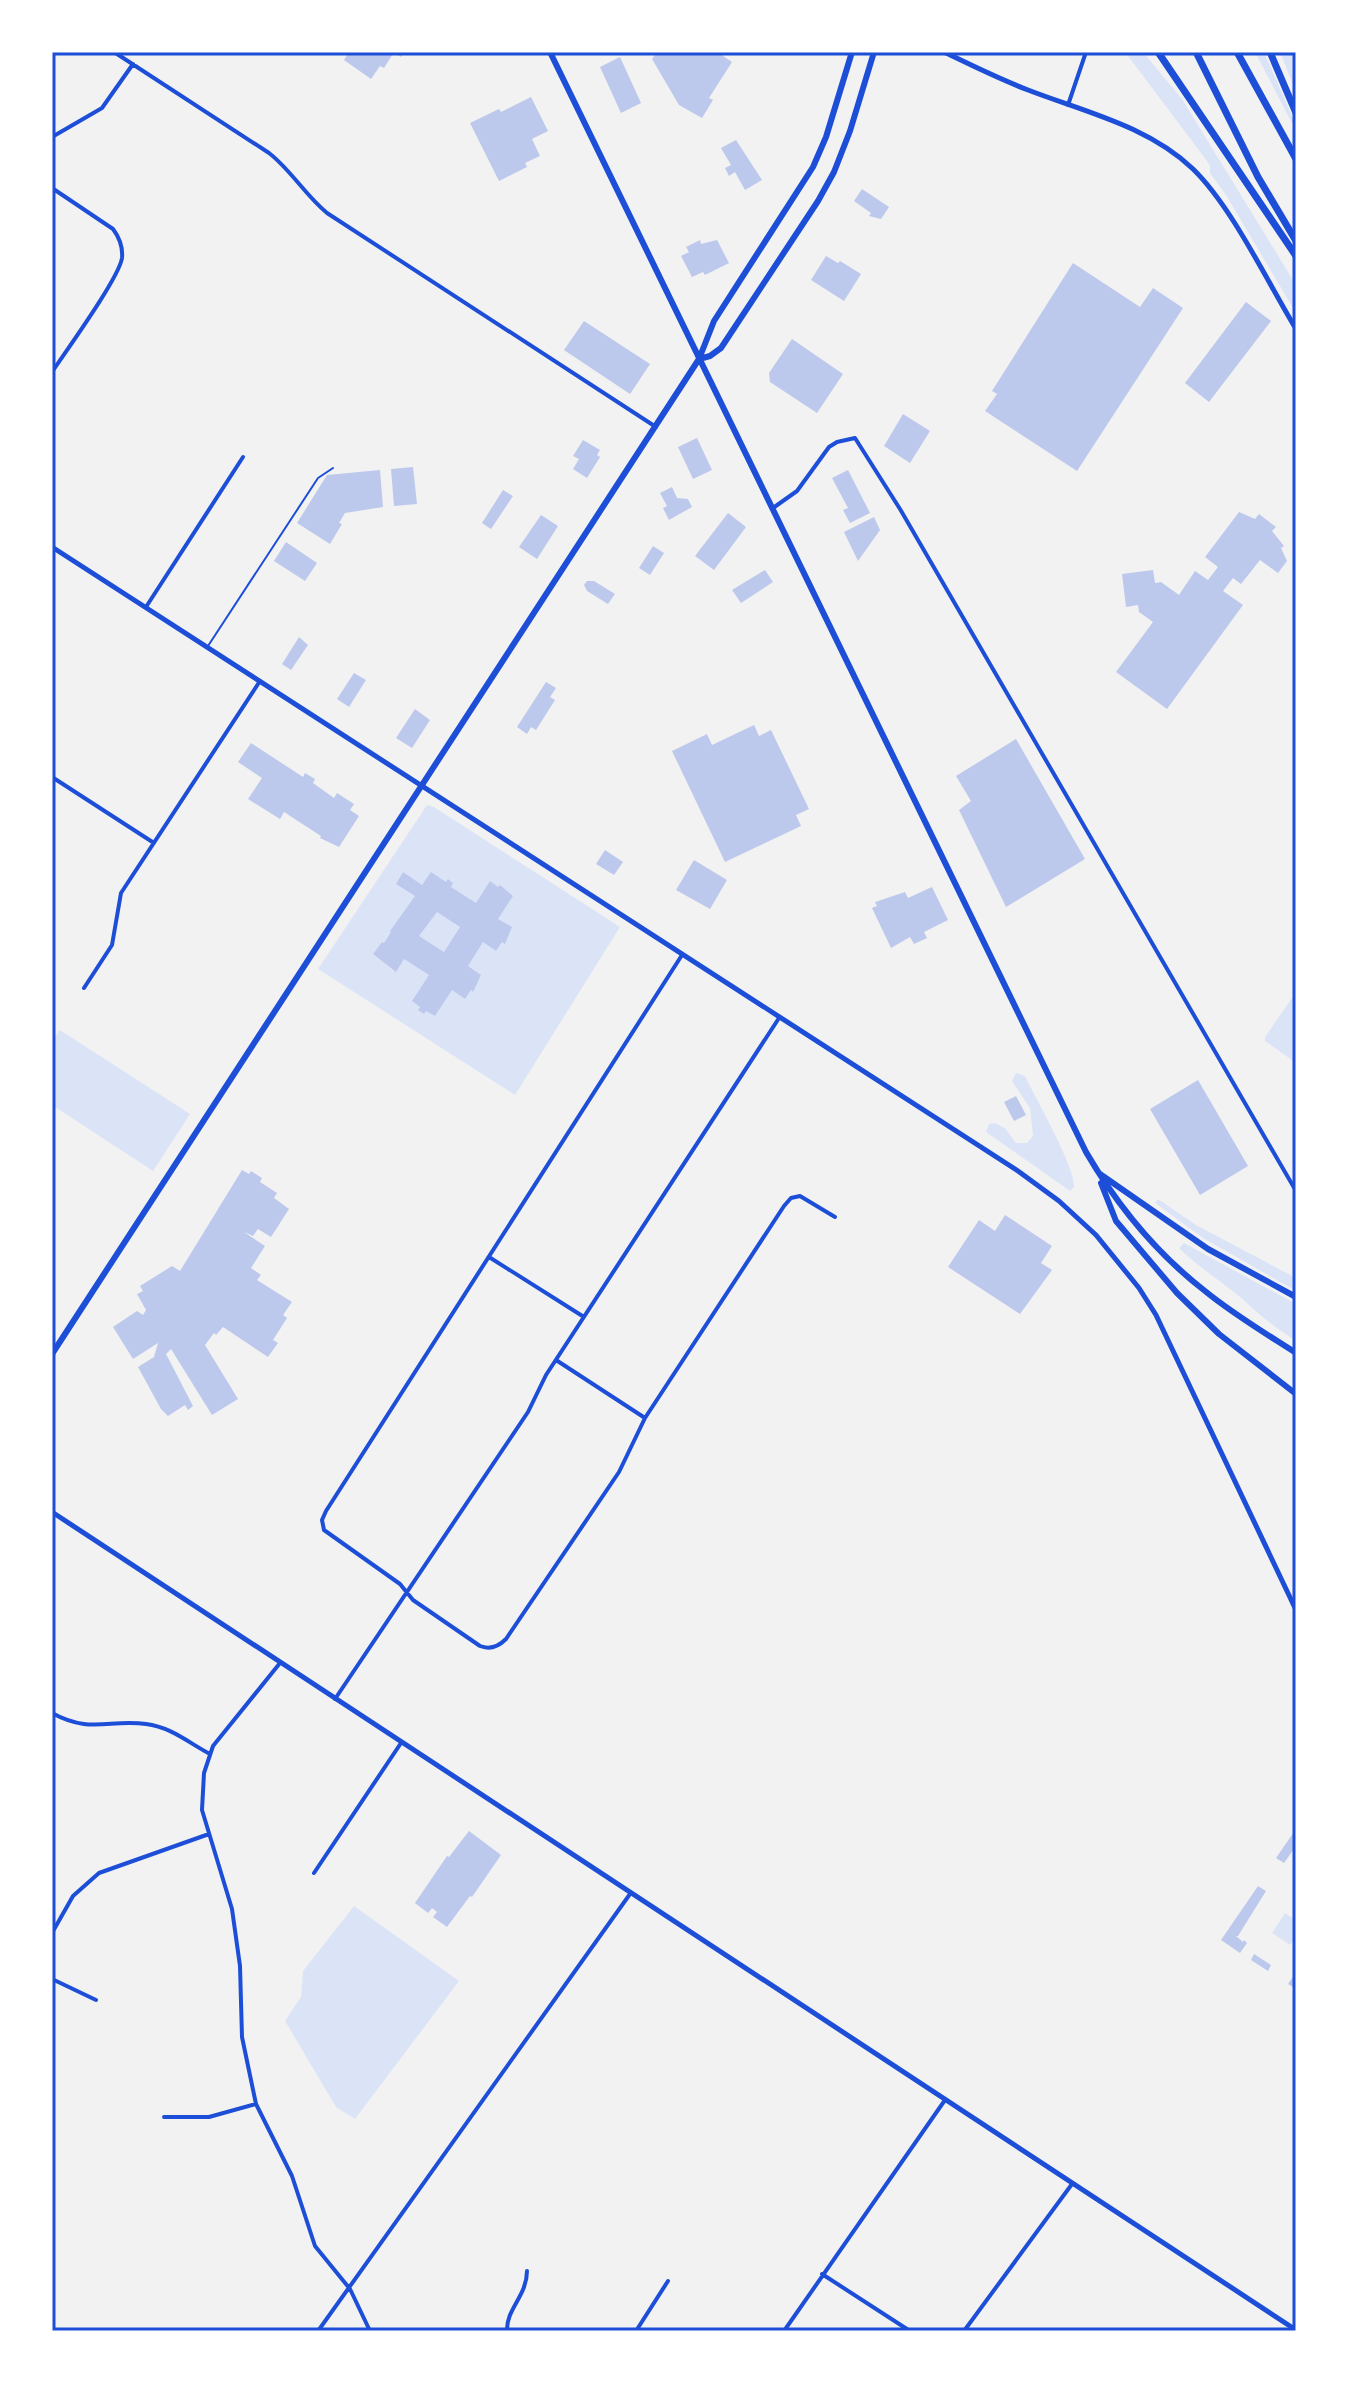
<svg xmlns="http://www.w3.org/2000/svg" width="1348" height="2383" viewBox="0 0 1348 2383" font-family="Manrope,sans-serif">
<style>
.green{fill:#dbe4f7}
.building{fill:#bdc9ec;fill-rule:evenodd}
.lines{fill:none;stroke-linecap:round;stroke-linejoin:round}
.service{stroke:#1d4ed8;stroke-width:2}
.minor{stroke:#1d4ed8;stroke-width:4}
.tertiary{stroke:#1d4ed8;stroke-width:5}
.secondary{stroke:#1d4ed8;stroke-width:6}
.primary{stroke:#1d4ed8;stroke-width:6}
.motorway{stroke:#1d4ed8;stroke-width:7}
.neatline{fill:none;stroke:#1d4ed8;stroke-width:3}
</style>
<rect width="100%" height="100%" fill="#f2f2f2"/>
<path class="green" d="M 1125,52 L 1143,52 L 1182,99 L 1296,285 L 1296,313 L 1226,195 L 1210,173 L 1210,165 Z
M 1255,52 L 1264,52 L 1296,125 L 1295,129 Z
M 1280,52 L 1294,52 L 1296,92 Z
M 427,805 L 434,807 L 620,927 L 515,1095 L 318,969 Z
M 1296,992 L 1296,1063 L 1265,1041 L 1265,1037 Z
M 60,1030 L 190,1114 L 153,1171 L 52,1105 L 52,1041 Z
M 1016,1073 L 1025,1076 C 1036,1099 1075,1166 1074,1187 L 1070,1191 L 986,1132 L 989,1124 L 995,1123 L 1005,1128 L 1016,1143 L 1027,1143 L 1033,1136 L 1030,1108 L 1012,1081 Z
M 1158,1199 L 1196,1225 L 1296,1278 L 1296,1291 L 1203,1238 L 1155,1203 Z
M 1184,1243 L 1296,1304 L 1296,1341 C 1279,1330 1264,1319 1250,1306 C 1228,1285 1201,1270 1179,1248 Z
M 354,1906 L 459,1981 L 355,2119 L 336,2107 L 285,2021 L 301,1997 L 303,1971 Z
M 1285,1913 L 1296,1920 L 1296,1937 L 1290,1945 L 1272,1933 Z"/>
<path class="building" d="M 349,52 L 404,52 L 401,57 L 394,52 L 384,68 L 380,66 L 371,79 L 344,60 Z
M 657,52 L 717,52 L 732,62 L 709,98 L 713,100 L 702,118 L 679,105 L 652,59 Z
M 620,57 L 641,103 L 621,113 L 600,67 Z
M 531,97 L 548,131 L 532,139 L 540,156 L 525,163 L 527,167 L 499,181 L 470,123 L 499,109 L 501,112 Z
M 736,140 L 762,180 L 745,190 L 735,172 L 729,176 L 725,168 L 731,165 L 721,148 Z
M 862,189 L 889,207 L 881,219 L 869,216 L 871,213 L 854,201 Z
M 700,240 L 701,244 L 717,240 L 729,263 L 705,275 L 703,272 L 692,277 L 681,256 L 689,252 L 686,247 Z
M 826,256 L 838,263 L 840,261 L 861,274 L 844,301 L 811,280 Z
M 1073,263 L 1140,307 L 1153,288 L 1183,308 L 1077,471 L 985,411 L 997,394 L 992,391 Z
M 1246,302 L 1271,321 L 1209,402 L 1185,383 Z
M 584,321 L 650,364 L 630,394 L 564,350 Z
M 792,339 L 843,374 L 817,413 L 770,382 L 769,373 Z
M 903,414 L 930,431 L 910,463 L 884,446 Z
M 697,438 L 712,470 L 693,479 L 678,447 Z
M 583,440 L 600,450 L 597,455 L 600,457 L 587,478 L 573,469 L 579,459 L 573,456 Z
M 413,467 L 417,504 L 394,506 L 391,469 Z
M 380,470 L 383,507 L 345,513 L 339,523 L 342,524 L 330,544 L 297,523 L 327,475 Z
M 848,470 L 870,513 L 850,523 L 843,510 L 848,508 L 832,478 Z
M 672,487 L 677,498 L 688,499 L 692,507 L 669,520 L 663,508 L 667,506 L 660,493 Z
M 503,490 L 513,496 L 491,529 L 482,523 Z
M 1239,512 L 1255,519 L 1259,514 L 1276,527 L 1272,531 L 1284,546 L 1281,548 L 1287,561 L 1278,573 L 1260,560 L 1241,584 L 1233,578 L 1223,591 L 1243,605 L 1167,709 L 1116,672 L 1153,622 L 1139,612 L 1138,605 L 1126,607 L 1122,574 L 1153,570 L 1155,583 L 1161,582 L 1179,595 L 1195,571 L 1208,580 L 1218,567 L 1205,557 Z
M 728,513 L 746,527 L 714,570 L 695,556 Z
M 541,515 L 558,526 L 537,559 L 519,547 Z
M 874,517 L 880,530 L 858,561 L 844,532 Z
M 286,542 L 317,563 L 305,581 L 274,561 Z
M 653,546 L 664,553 L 650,575 L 639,568 Z
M 765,570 L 773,582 L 741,603 L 732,590 Z
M 587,581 L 594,581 L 615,594 L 608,604 L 587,591 L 584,585 Z
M 299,637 L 308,645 L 291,670 L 282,664 Z
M 354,673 L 366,680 L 349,707 L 337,699 Z
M 546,682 L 556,688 L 550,697 L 555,700 L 536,730 L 531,727 L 527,734 L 517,727 Z
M 415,709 L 430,720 L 412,748 L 396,738 Z
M 754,725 L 759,736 L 771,730 L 809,809 L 796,815 L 801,826 L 725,862 L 672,751 L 707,734 L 712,745 Z
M 1016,739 L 1085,859 L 1006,907 L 959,810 L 971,801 L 956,776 Z
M 251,743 L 300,775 L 303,777 L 305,773 L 315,779 L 313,783 L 334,798 L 337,793 L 354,804 L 350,810 L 359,816 L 339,847 L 320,838 L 321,836 L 284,812 L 280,819 L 248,799 L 262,778 L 238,762 Z
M 605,850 L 623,862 L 614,875 L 596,864 Z
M 694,860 L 727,880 L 710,909 L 676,890 Z
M 403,872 L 422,885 L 431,872 L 446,882 L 448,879 L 453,883 L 451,887 L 476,903 L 490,881 L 498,887 L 500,885 L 513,896 L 498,919 L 512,927 L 505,944 L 502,942 L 496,951 L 483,942 L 468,966 L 481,975 L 473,992 L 471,990 L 465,999 L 452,990 L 435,1016 L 426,1011 L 424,1014 L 418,1010 L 420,1007 L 412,1001 L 429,975 L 404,959 L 396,972 L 373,954 L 382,942 L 384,943 L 391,932 L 390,931 L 415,896 L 396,884 ZM 437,912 L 460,927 L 444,952 L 419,936 Z
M 932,887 L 948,920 L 924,932 L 927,938 L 914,944 L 910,937 L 891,948 L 872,908 L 877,906 L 875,902 L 905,892 L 908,898 Z
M 1198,1080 L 1248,1166 L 1200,1195 L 1150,1109 Z
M 1016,1096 L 1026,1115 L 1014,1121 L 1004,1102 Z
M 242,1170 L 249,1174 L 251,1171 L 262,1178 L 260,1182 L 277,1193 L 274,1198 L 289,1209 L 271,1237 L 258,1229 L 253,1236 L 244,1232 L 265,1246 L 251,1268 L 261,1275 L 257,1280 L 292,1302 L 283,1315 L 287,1318 L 273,1340 L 278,1343 L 268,1357 L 223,1327 L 216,1335 L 214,1333 L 205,1345 L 238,1399 L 212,1415 L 171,1349 L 166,1354 L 193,1406 L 188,1410 L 185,1405 L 168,1416 L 161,1409 L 138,1367 L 154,1357 L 158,1343 L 133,1359 L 113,1327 L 137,1311 L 143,1315 L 146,1310 L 137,1294 L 143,1291 L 140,1286 L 172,1266 L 180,1271 Z
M 1005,1215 L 1052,1246 L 1041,1263 L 1052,1270 L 1020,1314 L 948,1267 L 979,1220 L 995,1231 Z
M 1296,1829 L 1296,1846 L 1284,1863 L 1276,1858 Z
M 469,1831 L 501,1855 L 472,1897 L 470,1896 L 447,1927 L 433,1917 L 437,1912 L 432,1908 L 428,1913 L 415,1903 L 447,1856 L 449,1857 Z
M 1258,1886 L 1266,1891 L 1238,1936 L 1236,1936 L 1243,1942 L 1244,1940 L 1247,1943 L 1240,1953 L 1221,1940 Z
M 1254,1954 L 1271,1965 L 1268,1971 L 1251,1960 Z
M 1294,1975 L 1296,1977 L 1296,1989 L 1288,1984 Z"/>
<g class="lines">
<path class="service" d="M 208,646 L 318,478 L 333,468"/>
<path class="minor" d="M 114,52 L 269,153 C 291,170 305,195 327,213 L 656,427
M 1068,105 L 1086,52
M 52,137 L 102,108 L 133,64
M 52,188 L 113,229 C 119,237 123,247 122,258 C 119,278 66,351 52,372
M 773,508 L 797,491 L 829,447 L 837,442 L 855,438 L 900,509 L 1296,1191
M 146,607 L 243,457
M 52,777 L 154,843
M 682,955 L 326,1511 L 322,1520 L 324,1530 L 400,1584 L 413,1600 L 480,1646 C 490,1650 498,1647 506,1639 L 619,1472 L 645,1418 L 784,1206 L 791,1198 L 800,1196 L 835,1217
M 84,988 L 112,945 L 121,893 L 260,681
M 489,1257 L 584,1317
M 556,1360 L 645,1418
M 280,1663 L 213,1746 L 204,1773 L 202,1810 L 232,1909 L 240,1966 L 242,2037 L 256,2104 L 292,2176 L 315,2246 L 350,2289 L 370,2331
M 335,1699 L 528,1412 L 546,1375 L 779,1018
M 52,1713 C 90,1734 109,1719 146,1724 C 171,1727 189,1743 210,1754
M 314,1873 L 401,1743
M 52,1933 L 73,1896 L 99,1873 L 209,1834
M 52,1979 L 96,2000
M 164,2117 L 209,2117 L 256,2104
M 822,2274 L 910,2331
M 318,2331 L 630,1894
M 507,2331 C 506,2309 527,2296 527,2271
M 636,2331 L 668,2281
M 784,2331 L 945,2100
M 964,2331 L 1072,2184"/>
<path class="tertiary" d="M 944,52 C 971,65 999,79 1028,90 C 1085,112 1148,126 1193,169 C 1232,207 1267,281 1296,329
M 52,547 L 1018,1171 L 1059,1201 L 1096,1235 L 1139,1288 L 1156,1315 L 1296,1610
M 52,1512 L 1296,2330"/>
<path class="secondary" d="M 52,1354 L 699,359"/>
<path class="primary" d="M 550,52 L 1086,1152 C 1117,1205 1156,1253 1205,1291 C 1233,1314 1265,1333 1296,1353
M 699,359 L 710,356 L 721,348 L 818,201 L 834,172 L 850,131 L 874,52
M 699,359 L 714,321 L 813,167 L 826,137 L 852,52
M 1100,1174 L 1208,1249 L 1296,1297
M 1101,1183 L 1116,1221 L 1177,1293 L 1219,1334 L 1296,1394"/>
<path class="motorway" d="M 1158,52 L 1296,256
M 1196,52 L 1258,177 L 1296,241
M 1237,52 L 1296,159
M 1270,52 L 1296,113"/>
</g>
<rect width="1348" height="2383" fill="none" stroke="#ffffff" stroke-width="108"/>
<rect x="54" y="54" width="1240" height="2275" class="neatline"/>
</svg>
